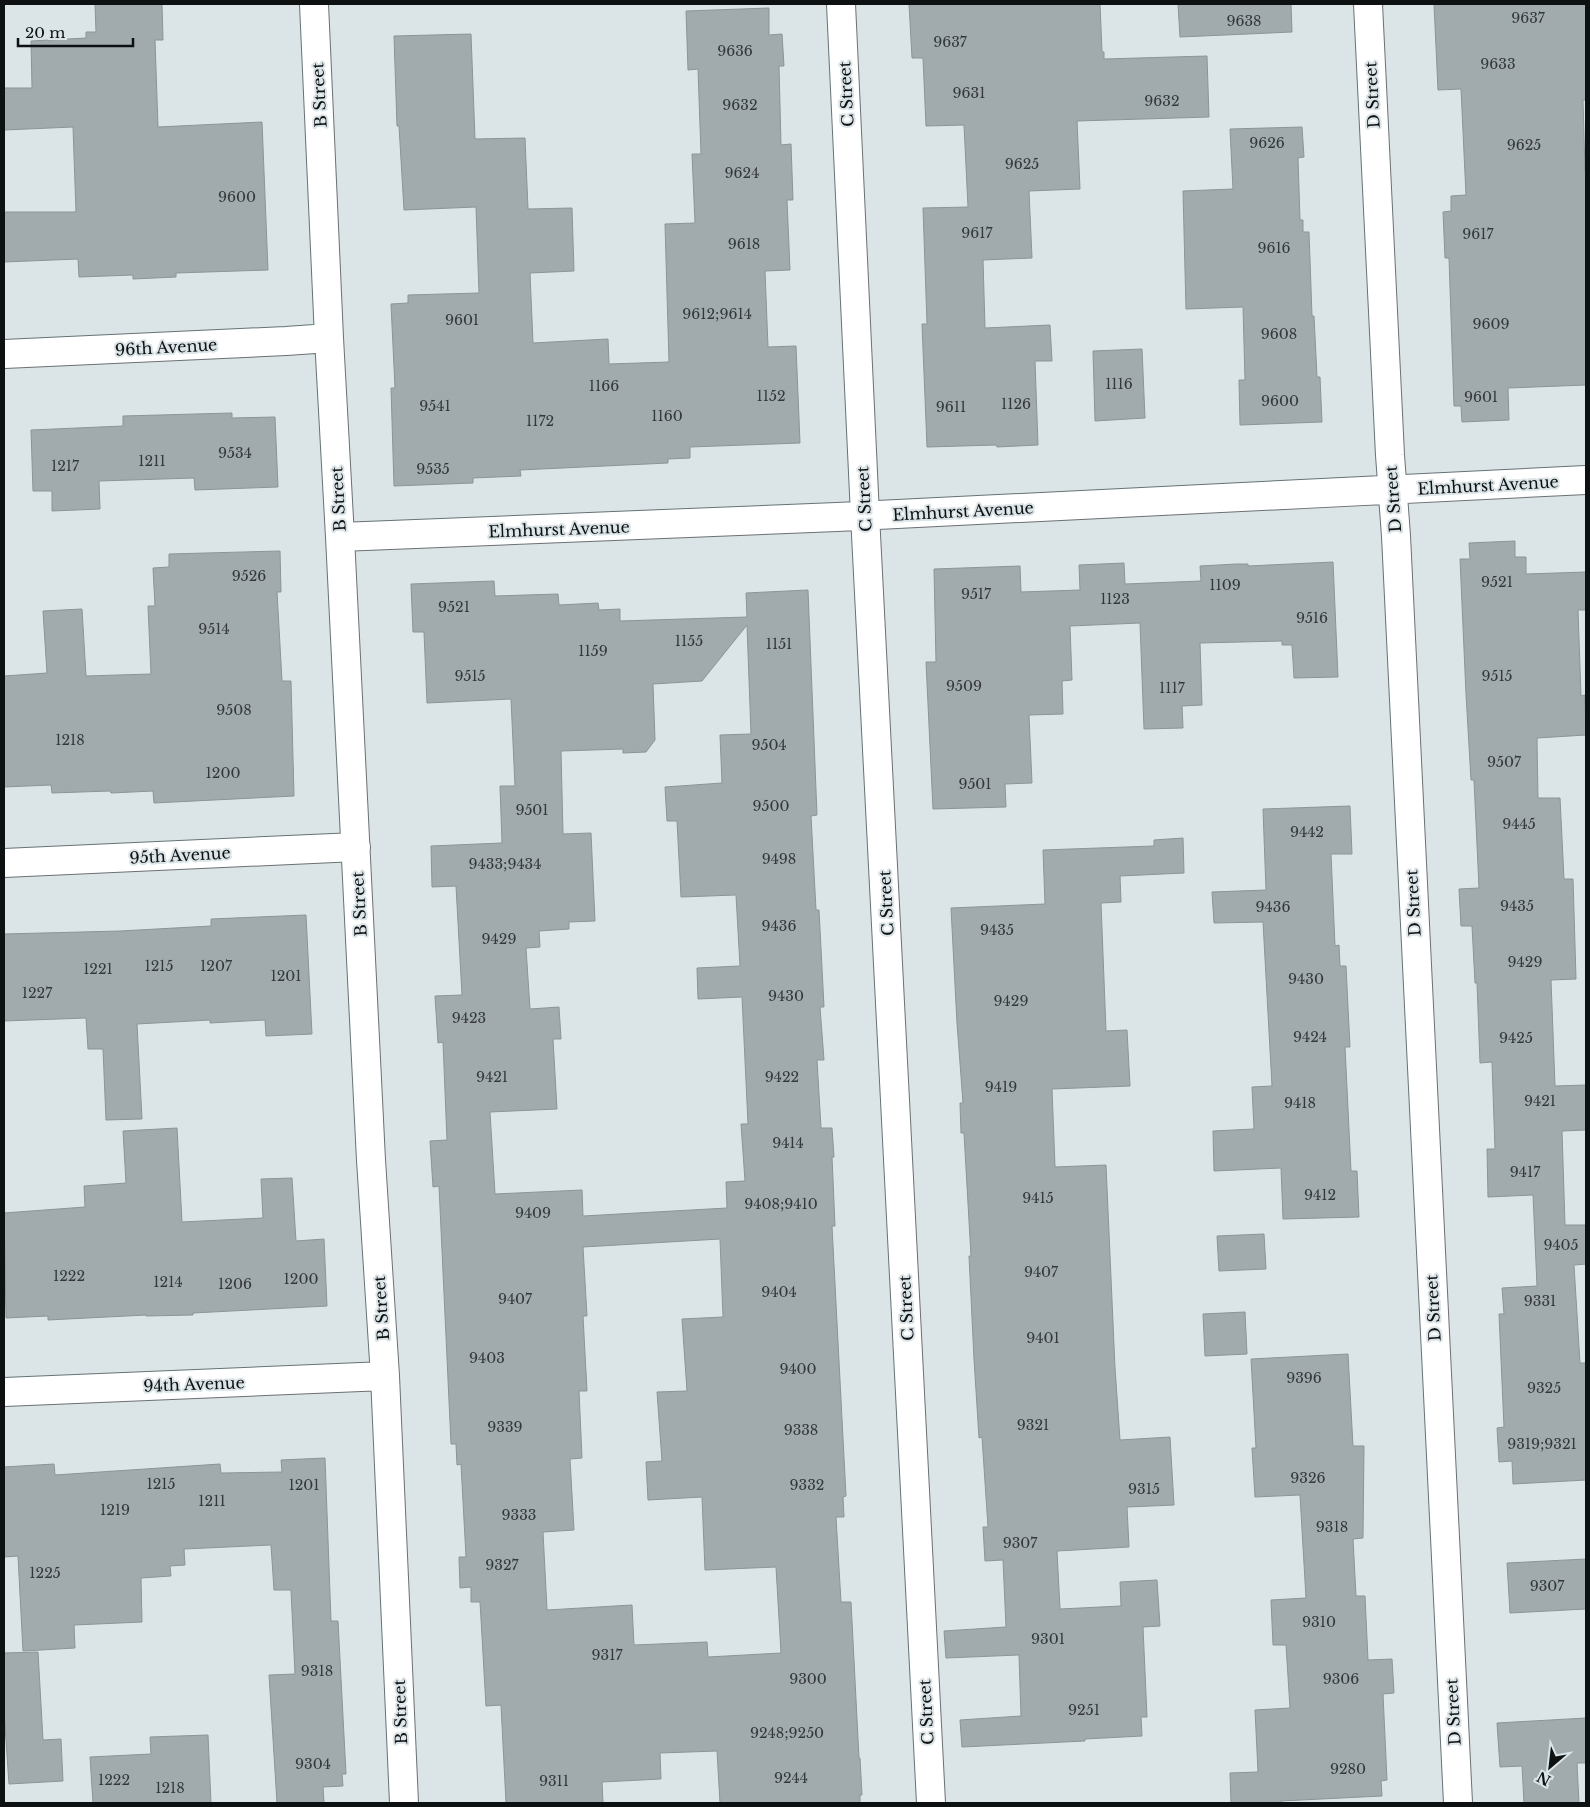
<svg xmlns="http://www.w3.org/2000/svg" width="1590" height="1807" viewBox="0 0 1590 1807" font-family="'Libre Baskerville',serif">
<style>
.building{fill:#a1abae;stroke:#8b9597;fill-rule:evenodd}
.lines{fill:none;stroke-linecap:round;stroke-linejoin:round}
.minor-casing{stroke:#687174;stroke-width:30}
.minor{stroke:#fff;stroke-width:28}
.labels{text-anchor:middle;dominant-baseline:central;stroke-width:4;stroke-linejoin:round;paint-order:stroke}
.number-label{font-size:14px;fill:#333839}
.street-label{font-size:16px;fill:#0e1112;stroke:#dbe5e8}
</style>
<rect width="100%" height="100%" fill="#dbe5e8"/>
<path class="building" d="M 95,4 L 162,4 L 163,40 L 155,40 L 158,127 L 262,122 L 268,270 L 176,273 L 176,277 L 133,279 L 133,275 L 79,277 L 78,259 L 4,262 L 4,212 L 76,212 L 73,127 L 4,130 L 4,88 L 32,88 L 31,41 L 86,38 L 86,32 L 96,32 Z
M 909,4 L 1100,4 L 1102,52 L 1104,52 L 1104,59 L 1207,56 L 1209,117 L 1077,121 L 1080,189 L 1029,191 L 1032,258 L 983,260 L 985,328 L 1050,325 L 1052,361 L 1035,361 L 1038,445 L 997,447 L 996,445 L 927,447 L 922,324 L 927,324 L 923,208 L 968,207 L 964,125 L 926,126 L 923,58 L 912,58 Z
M 1178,4 L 1291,4 L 1292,32 L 1180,37 Z
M 1434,4 L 1586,4 L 1586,100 L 1583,100 L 1585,171 L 1586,171 L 1586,385 L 1508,388 L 1509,420 L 1462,422 L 1461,406 L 1454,406 L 1449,258 L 1445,258 L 1443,212 L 1451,211 L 1451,196 L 1466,195 L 1461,89 L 1438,90 Z
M 769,8 L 769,35 L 782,34 L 784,66 L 779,66 L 781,145 L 791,144 L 793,200 L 787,200 L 790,270 L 765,271 L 768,347 L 796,346 L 800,443 L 690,447 L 690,458 L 668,459 L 668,463 L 520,470 L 521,476 L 473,478 L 473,483 L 394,486 L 391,388 L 395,388 L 391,304 L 408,303 L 408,295 L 479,293 L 476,207 L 404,210 L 399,126 L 397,126 L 394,36 L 471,34 L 475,139 L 525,138 L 528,209 L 572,208 L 574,271 L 530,273 L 533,343 L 608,339 L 609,364 L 669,362 L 665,224 L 695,223 L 692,154 L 701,154 L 698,69 L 688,70 L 686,11 Z
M 1302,127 L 1304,157 L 1298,158 L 1300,220 L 1303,220 L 1303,232 L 1309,232 L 1312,316 L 1314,316 L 1317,377 L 1320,377 L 1322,422 L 1240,425 L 1239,380 L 1245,380 L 1243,307 L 1186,309 L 1183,191 L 1233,189 L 1230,129 Z
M 1142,349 L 1145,418 L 1095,421 L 1093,351 Z
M 232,413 L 232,418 L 275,417 L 278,487 L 195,490 L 194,478 L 99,481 L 100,509 L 52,511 L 52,491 L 33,491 L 31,430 L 123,426 L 123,416 Z
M 1515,541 L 1515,557 L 1526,557 L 1526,574 L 1586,572 L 1586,610 L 1578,610 L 1581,696 L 1585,695 L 1586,735 L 1537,738 L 1538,798 L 1560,798 L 1564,879 L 1573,879 L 1576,979 L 1551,980 L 1555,1086 L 1586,1085 L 1586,1130 L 1562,1131 L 1565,1225 L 1586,1225 L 1586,1264 L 1574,1265 L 1580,1363 L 1586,1363 L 1586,1480 L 1513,1484 L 1512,1461 L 1499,1462 L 1497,1428 L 1504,1427 L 1499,1314 L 1504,1314 L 1502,1288 L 1537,1286 L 1533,1195 L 1488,1197 L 1487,1149 L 1495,1149 L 1492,1062 L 1480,1063 L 1477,983 L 1475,983 L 1472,926 L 1461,926 L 1459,889 L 1479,888 L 1474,780 L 1471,780 L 1466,694 L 1460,559 L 1470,559 L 1469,543 Z
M 280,551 L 281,592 L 277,592 L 282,681 L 291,681 L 294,796 L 154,803 L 153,791 L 111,793 L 110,791 L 52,793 L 51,785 L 4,787 L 4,676 L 47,673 L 43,611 L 82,609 L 86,676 L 151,674 L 148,606 L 155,606 L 153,568 L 169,567 L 169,554 Z
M 1333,562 L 1338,677 L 1294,678 L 1292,645 L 1282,645 L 1282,641 L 1200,643 L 1202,705 L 1182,706 L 1183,728 L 1144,729 L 1140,623 L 1070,626 L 1072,680 L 1062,681 L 1063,714 L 1029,715 L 1032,783 L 1005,784 L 1006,807 L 933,809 L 926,662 L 936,662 L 934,569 L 1020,566 L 1021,592 L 1080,590 L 1079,565 L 1124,563 L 1125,584 L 1201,581 L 1200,566 L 1236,564 L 1248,564 L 1248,566 Z
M 494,581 L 495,596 L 558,594 L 559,605 L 598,603 L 599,610 L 620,609 L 620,621 L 747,617 L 746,593 L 808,590 L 817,815 L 811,816 L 816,910 L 819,910 L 824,1007 L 820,1007 L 824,1060 L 817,1060 L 821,1128 L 832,1128 L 834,1157 L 832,1157 L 835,1226 L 832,1226 L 846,1496 L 843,1497 L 844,1517 L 836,1517 L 841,1602 L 851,1602 L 859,1758 L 860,1758 L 862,1795 L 860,1795 L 860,1803 L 720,1803 L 717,1751 L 660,1753 L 661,1779 L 602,1782 L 603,1803 L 506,1803 L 501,1705 L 486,1706 L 480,1602 L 471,1602 L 471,1587 L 460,1588 L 459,1557 L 466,1557 L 461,1464 L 457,1465 L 456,1444 L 451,1444 L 439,1186 L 433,1187 L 430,1141 L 447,1140 L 443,1042 L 438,1043 L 435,996 L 462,995 L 456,886 L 432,887 L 431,846 L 502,843 L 500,786 L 515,786 L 511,699 L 427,703 L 424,632 L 413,632 L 411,584 ZM 747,625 L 751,734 L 720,735 L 722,783 L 665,787 L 667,821 L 677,821 L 681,897 L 736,895 L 740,966 L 697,968 L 698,999 L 742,997 L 748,1124 L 741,1124 L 745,1181 L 726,1182 L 727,1208 L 583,1216 L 582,1190 L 495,1194 L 490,1112 L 557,1109 L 553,1039 L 561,1039 L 559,1007 L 530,1009 L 526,948 L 540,947 L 539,931 L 569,929 L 569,922 L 595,921 L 591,833 L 563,834 L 561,751 L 623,749 L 623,753 L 646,752 L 655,740 L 653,684 L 702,681 ZM 720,1239 L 723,1317 L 682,1319 L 687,1391 L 657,1392 L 662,1461 L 646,1462 L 648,1500 L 702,1497 L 705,1570 L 776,1567 L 781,1653 L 708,1657 L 707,1642 L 634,1645 L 632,1605 L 547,1610 L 543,1532 L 574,1530 L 570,1459 L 582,1458 L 579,1391 L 587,1391 L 583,1316 L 587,1316 L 583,1247 Z
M 1350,806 L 1352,854 L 1331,854 L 1335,946 L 1339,945 L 1340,966 L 1346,966 L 1350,1047 L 1345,1047 L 1351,1171 L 1357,1171 L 1359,1217 L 1283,1219 L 1281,1168 L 1214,1171 L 1213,1131 L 1254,1129 L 1252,1087 L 1272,1086 L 1263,922 L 1214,923 L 1212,892 L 1266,890 L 1263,809 Z
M 1183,838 L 1184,873 L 1120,876 L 1121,902 L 1101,903 L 1106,1031 L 1127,1030 L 1130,1086 L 1052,1089 L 1055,1167 L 1106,1165 L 1115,1368 L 1120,1440 L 1170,1437 L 1174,1505 L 1127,1507 L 1129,1547 L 1057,1551 L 1060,1609 L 1121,1606 L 1120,1582 L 1157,1580 L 1160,1626 L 1143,1627 L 1147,1717 L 1141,1717 L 1142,1736 L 1085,1739 L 1085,1741 L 962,1747 L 960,1720 L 1021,1716 L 1019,1655 L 946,1658 L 944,1631 L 1006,1627 L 1003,1560 L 985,1561 L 983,1527 L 988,1527 L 982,1437 L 979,1438 L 974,1359 L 969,1256 L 971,1256 L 964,1133 L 961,1133 L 960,1103 L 963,1103 L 957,1023 L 951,908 L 1045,904 L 1043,850 L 1154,846 L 1154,840 Z
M 306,915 L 312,1034 L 266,1036 L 265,1020 L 210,1023 L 210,1020 L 137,1024 L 142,1119 L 106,1120 L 103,1049 L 88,1049 L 86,1018 L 4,1021 L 4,934 L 120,931 L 211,926 L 211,919 Z
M 177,1128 L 182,1222 L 263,1218 L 261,1179 L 292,1178 L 296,1241 L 324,1239 L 327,1306 L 193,1313 L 193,1315 L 146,1316 L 146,1315 L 48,1320 L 48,1316 L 6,1318 L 4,1213 L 85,1207 L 84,1186 L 126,1183 L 123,1131 Z
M 1264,1234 L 1266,1269 L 1219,1271 L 1217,1236 Z
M 1245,1312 L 1247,1354 L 1205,1356 L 1203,1314 Z
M 1348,1354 L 1353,1446 L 1364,1446 L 1363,1538 L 1353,1539 L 1356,1596 L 1365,1596 L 1368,1660 L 1392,1659 L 1394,1693 L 1383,1694 L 1387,1780 L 1381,1781 L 1382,1796 L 1281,1801 L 1281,1803 L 1231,1803 L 1230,1773 L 1258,1772 L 1255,1710 L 1290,1708 L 1286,1645 L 1273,1645 L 1271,1600 L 1306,1598 L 1300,1495 L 1255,1497 L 1252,1448 L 1256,1448 L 1251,1359 Z
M 325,1458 L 331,1621 L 338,1621 L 346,1774 L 342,1774 L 343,1786 L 323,1787 L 324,1803 L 277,1803 L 269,1675 L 295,1674 L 291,1590 L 274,1590 L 271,1545 L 184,1549 L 185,1565 L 170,1566 L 171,1576 L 141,1578 L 142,1622 L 74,1625 L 75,1648 L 23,1651 L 18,1556 L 4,1557 L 4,1467 L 54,1464 L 55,1475 L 220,1464 L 221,1473 L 282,1472 L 281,1460 Z
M 1586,1559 L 1586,1609 L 1510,1613 L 1507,1563 Z
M 38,1652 L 43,1740 L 61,1739 L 63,1781 L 9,1784 L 4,1712 L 4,1653 Z
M 1586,1718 L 1586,1763 L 1577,1763 L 1579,1803 L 1524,1803 L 1522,1766 L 1500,1767 L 1497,1723 Z
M 208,1735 L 211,1803 L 93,1803 L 90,1757 L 151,1754 L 150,1737 Z"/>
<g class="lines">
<defs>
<path id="minor" d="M 314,4 L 329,338 L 340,537 L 371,1160 L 385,1376 L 404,1803
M 841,4 L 865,515 L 931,1803
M 1368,4 L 1390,455 L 1396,536 L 1458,1803
M 4,354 L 286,341 L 329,338
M 340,537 L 837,517 L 1586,480
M 4,863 L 356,847
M 4,1392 L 385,1376"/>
</defs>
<use href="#minor" class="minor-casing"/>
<use href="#minor" class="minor"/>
</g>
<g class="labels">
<g class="number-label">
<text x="1528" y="18">9637</text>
<text x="1244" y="21">9638</text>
<text x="950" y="42">9637</text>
<text x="735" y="51">9636</text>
<text x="1498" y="64">9633</text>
<text x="969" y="93">9631</text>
<text x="1162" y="101">9632</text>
<text x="740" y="105">9632</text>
<text x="1267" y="143">9626</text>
<text x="1524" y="145">9625</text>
<text x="1022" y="164">9625</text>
<text x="742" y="173">9624</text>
<text x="237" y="197">9600</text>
<text x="977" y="233">9617</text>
<text x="1478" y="234">9617</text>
<text x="744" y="244">9618</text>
<text x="1274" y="248">9616</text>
<text x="717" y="314">9612;9614</text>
<text x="462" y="320">9601</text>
<text x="1491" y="324">9609</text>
<text x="1279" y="334">9608</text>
<text x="1119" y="384">1116</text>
<text x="604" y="386">1166</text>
<text x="771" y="396">1152</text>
<text x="1481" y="397">9601</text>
<text x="1280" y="401">9600</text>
<text x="1016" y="404">1126</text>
<text x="435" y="406">9541</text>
<text x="951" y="407">9611</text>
<text x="667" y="416">1160</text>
<text x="540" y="421">1172</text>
<text x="235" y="453">9534</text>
<text x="152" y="461">1211</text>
<text x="65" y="466">1217</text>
<text x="433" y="469">9535</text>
<text x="249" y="576">9526</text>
<text x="1497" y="582">9521</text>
<text x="1225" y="585">1109</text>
<text x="976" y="594">9517</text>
<text x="1115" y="599">1123</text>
<text x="454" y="607">9521</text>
<text x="1312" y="618">9516</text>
<text x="214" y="629">9514</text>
<text x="689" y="641">1155</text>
<text x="779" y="644">1151</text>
<text x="593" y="651">1159</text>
<text x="470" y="676">9515</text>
<text x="1497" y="676">9515</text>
<text x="964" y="686">9509</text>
<text x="1172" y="688">1117</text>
<text x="234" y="710">9508</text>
<text x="70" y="740">1218</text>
<text x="769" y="745">9504</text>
<text x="1504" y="762">9507</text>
<text x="223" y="773">1200</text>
<text x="975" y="784">9501</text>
<text x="771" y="806">9500</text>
<text x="532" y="810">9501</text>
<text x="1519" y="824">9445</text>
<text x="1307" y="832">9442</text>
<text x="779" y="859">9498</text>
<text x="505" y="864">9433;9434</text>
<text x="1517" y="906">9435</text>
<text x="1273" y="907">9436</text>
<text x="779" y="926">9436</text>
<text x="997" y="930">9435</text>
<text x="499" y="939">9429</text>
<text x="1525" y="962">9429</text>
<text x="159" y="966">1215</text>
<text x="216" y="966">1207</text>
<text x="98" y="969">1221</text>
<text x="286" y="976">1201</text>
<text x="1306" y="979">9430</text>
<text x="37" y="993">1227</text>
<text x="786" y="996">9430</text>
<text x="1011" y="1001">9429</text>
<text x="469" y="1018">9423</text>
<text x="1310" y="1037">9424</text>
<text x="1516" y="1038">9425</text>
<text x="492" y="1077">9421</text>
<text x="782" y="1077">9422</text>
<text x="1001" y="1087">9419</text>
<text x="1540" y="1101">9421</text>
<text x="1300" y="1103">9418</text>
<text x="788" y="1143">9414</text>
<text x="1525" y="1172">9417</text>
<text x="1320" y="1195">9412</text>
<text x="1038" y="1198">9415</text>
<text x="781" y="1204">9408;9410</text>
<text x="533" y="1213">9409</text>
<text x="1561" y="1245">9405</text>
<text x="1041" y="1272">9407</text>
<text x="69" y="1276">1222</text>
<text x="301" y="1279">1200</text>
<text x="168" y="1282">1214</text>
<text x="235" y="1284">1206</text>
<text x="779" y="1292">9404</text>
<text x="515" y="1299">9407</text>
<text x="1540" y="1301">9331</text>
<text x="1043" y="1338">9401</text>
<text x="487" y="1358">9403</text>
<text x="798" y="1369">9400</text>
<text x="1304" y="1378">9396</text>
<text x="1544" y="1388">9325</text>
<text x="1033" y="1425">9321</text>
<text x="505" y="1427">9339</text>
<text x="801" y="1430">9338</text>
<text x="1542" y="1444">9319;9321</text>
<text x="1308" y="1478">9326</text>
<text x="161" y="1484">1215</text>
<text x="304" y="1485">1201</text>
<text x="807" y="1485">9332</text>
<text x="1144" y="1489">9315</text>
<text x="212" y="1501">1211</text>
<text x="115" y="1510">1219</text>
<text x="519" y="1515">9333</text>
<text x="1332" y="1527">9318</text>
<text x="1020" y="1543">9307</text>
<text x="502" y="1565">9327</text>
<text x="45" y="1573">1225</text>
<text x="1547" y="1586">9307</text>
<text x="1319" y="1622">9310</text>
<text x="1048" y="1639">9301</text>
<text x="607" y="1655">9317</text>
<text x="317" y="1671">9318</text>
<text x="808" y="1679">9300</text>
<text x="1341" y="1679">9306</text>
<text x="1084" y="1710">9251</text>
<text x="787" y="1733">9248;9250</text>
<text x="313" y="1764">9304</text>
<text x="1348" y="1769">9280</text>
<text x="791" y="1778">9244</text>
<text x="114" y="1780">1222</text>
<text x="554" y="1781">9311</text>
<text x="170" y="1788">1218</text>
</g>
<g class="street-label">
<text transform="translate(846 94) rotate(-93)">C Street</text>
<text transform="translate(319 95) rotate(-93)">B Street</text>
<text transform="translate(1372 95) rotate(-93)">D Street</text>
<text transform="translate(166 347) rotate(-3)">96th Avenue</text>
<text transform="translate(1488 485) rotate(-3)">Elmhurst Avenue</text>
<text transform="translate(338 499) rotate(-93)">B Street</text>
<text transform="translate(864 499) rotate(-93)">C Street</text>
<text transform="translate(1393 499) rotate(-94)">D Street</text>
<text transform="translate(963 511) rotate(-3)">Elmhurst Avenue</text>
<text transform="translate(559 529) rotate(-2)">Elmhurst Avenue</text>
<text transform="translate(180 855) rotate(-3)">95th Avenue</text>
<text transform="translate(886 903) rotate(-93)">C Street</text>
<text transform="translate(1413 903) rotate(-93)">D Street</text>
<text transform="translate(359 904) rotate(-93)">B Street</text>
<text transform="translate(381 1308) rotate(-94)">B Street</text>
<text transform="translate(906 1308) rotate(-93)">C Street</text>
<text transform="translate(1433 1308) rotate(-93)">D Street</text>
<text transform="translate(194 1384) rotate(-2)">94th Avenue</text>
<text transform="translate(400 1712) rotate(-92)">B Street</text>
<text transform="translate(926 1712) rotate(-93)">C Street</text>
<text transform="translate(1453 1712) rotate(-93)">D Street</text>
</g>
</g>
<rect width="1590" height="1807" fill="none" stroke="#0e1112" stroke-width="10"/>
<g transform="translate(1550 1767) rotate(208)" stroke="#dbe5e8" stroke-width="4" paint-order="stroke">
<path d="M0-4L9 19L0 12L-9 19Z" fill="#0e1112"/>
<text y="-8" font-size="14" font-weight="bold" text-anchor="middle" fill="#0e1112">N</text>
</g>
<path d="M18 38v8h115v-8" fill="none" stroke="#0e1112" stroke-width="2.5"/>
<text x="25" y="38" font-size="15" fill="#0e1112" stroke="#dbe5e8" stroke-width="4" paint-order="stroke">20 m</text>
</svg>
